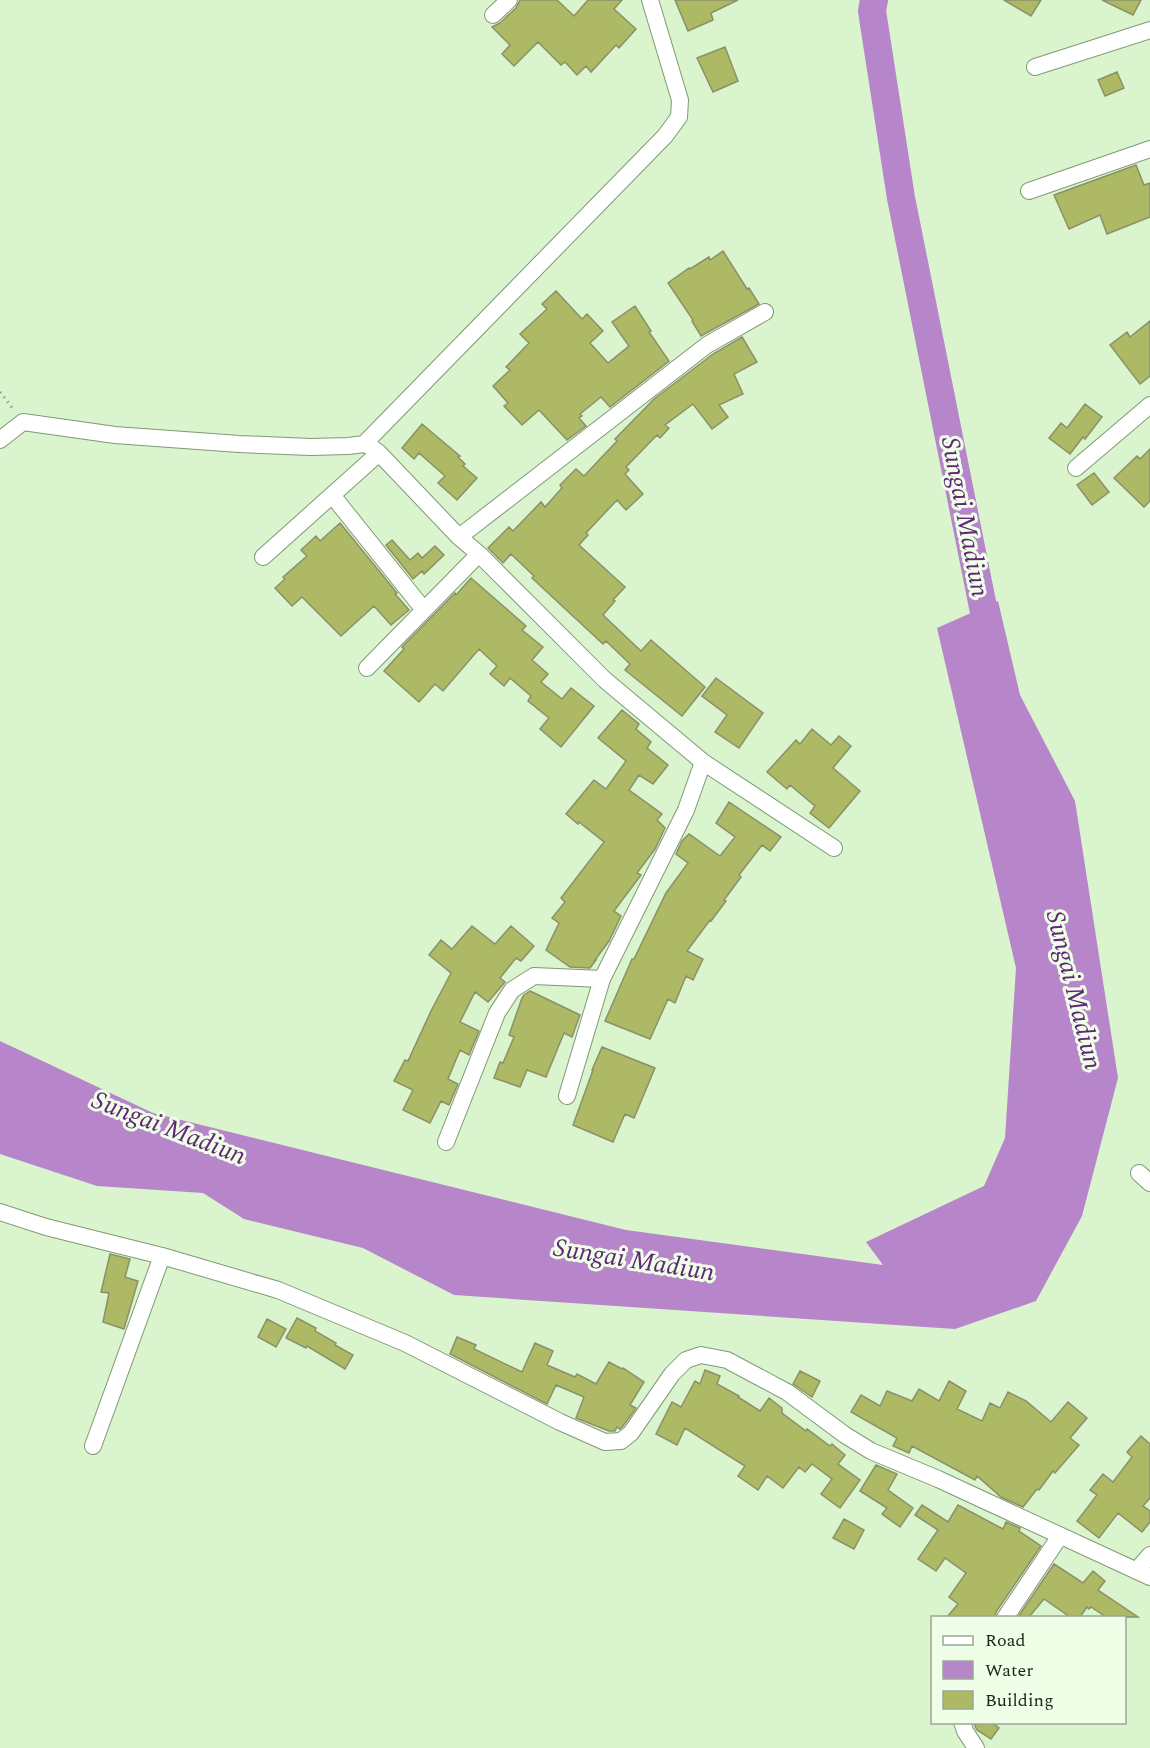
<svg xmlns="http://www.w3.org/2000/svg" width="1150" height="1748" viewBox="0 0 1150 1748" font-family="Spectral,serif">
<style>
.water{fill:#b786ca}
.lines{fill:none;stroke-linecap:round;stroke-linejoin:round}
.river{stroke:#b786ca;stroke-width:28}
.building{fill:#adb964;stroke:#8a9169;stroke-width:1.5}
.street-casing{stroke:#819976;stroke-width:18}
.path{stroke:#91a588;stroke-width:3;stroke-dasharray:1.5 4.5;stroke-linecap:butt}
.street{stroke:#fff;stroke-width:16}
.labels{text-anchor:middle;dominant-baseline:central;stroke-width:6;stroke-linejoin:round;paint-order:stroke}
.water-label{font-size:26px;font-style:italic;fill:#622677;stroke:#eefee7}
</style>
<rect width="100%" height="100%" fill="#daf4ce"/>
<path class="water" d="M 998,601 L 1020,695 L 1075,801 L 1118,1078 L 1082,1216 L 1036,1301 L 955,1329 L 454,1295 L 363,1248 L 244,1219 L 203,1193 L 97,1186 L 0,1154 L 0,1041 L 153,1113 L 626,1230 L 883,1265 L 866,1242 L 984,1186 L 1005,1138 L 1016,968 L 937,628 Z"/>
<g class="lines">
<path class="river" d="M 874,0 L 872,11 L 901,198 L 991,647"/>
</g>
<path class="building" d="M 520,0 L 557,0 L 574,16 L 588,0 L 622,0 L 614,9 L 636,29 L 619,48 L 616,45 L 591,72 L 586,66 L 577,75 L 565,62 L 561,65 L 538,42 L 514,66 L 502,54 L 510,45 L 492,27 L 500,23 L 516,8 Z
M 675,0 L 738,0 L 711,13 L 713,20 L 688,31 Z
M 1004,0 L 1041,0 L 1031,16 Z
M 1102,0 L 1141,0 L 1133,15 Z
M 725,47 L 738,81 L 713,92 L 697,58 Z
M 1117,72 L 1124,88 L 1105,96 L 1098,80 Z
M 1136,165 L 1144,185 L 1150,183 L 1150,217 L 1107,234 L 1100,215 L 1069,229 L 1054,195 Z
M 723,251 L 747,289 L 749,288 L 759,304 L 701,336 L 692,321 L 693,320 L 668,283 L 689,268 L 690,269 L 709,257 L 710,260 Z
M 556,291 L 582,319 L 587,314 L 603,331 L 590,343 L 608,363 L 629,346 L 612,322 L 635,306 L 651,331 L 649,332 L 669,361 L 610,407 L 601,397 L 580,414 L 582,416 L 579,418 L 586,426 L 567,440 L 539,410 L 522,425 L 504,406 L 508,403 L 493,386 L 510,370 L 506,367 L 529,343 L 520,334 L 547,309 L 542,304 Z
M 1150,321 L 1150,376 L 1140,384 L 1110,345 L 1127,332 L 1130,337 Z
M 742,337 L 757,362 L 734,374 L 743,394 L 719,405 L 728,417 L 712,429 L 693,404 L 665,425 L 669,428 L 660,438 L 657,435 L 626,467 L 629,470 L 625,474 L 643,494 L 626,510 L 617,500 L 586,533 L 588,535 L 579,545 L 625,587 L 613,600 L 615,601 L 603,615 L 641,651 L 651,640 L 705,687 L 682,716 L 625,670 L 630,664 L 606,641 L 603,644 L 532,578 L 534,576 L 511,554 L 503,563 L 488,548 L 509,527 L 513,531 L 541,502 L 545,507 L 562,488 L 560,485 L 576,469 L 584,476 L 617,441 L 615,439 L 654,399 L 713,354 Z
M 1085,404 L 1102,417 L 1085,439 L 1083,437 L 1070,454 L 1049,438 L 1061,423 L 1067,428 Z
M 422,424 L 460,456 L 458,457 L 465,464 L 463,466 L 477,478 L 457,500 L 438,483 L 445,476 L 419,453 L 414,459 L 402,448 Z
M 1150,449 L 1150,501 L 1144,507 L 1114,478 L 1137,456 L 1140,459 Z
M 1094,473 L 1109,492 L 1092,505 L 1077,485 Z
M 340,523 L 397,593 L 395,594 L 409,610 L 391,625 L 374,606 L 341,636 L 302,597 L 292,606 L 275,588 L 285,579 L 283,577 L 307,556 L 301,550 L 316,536 L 320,541 Z
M 392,540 L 410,560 L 418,553 L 422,558 L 435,546 L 444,555 L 424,574 L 422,571 L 413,579 L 386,545 Z
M 471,578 L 526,626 L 522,630 L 543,647 L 532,660 L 548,674 L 541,682 L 562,699 L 571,688 L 594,706 L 561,747 L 540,729 L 549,718 L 528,701 L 531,696 L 510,678 L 504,686 L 490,674 L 497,666 L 479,649 L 443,691 L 435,684 L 419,702 L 384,671 L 404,649 L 402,647 L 455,593 L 456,595 Z
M 716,678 L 763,713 L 739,748 L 715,732 L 727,715 L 702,696 Z
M 622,710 L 639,724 L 636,729 L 651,742 L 647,748 L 668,765 L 653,784 L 639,775 L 629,790 L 662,814 L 657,820 L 665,828 L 655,849 L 637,873 L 641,875 L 614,911 L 621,916 L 609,941 L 595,960 L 596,960 L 590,968 L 570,967 L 546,950 L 559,923 L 552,918 L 565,902 L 561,898 L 604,842 L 579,822 L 578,824 L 566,814 L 594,780 L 606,789 L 626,761 L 598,738 Z
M 812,729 L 831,745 L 839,736 L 851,746 L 833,768 L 860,791 L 829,828 L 810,813 L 815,806 L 790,785 L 787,789 L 767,772 L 796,740 L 800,744 Z
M 729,802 L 781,837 L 770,851 L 762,845 L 739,875 L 741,877 L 724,900 L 726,901 L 711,921 L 710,920 L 687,951 L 703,959 L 693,980 L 686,976 L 675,1003 L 668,999 L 650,1039 L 605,1021 L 632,959 L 634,959 L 666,893 L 688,863 L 676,854 L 682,841 L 689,834 L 720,856 L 735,837 L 716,823 Z
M 472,926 L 495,944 L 511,926 L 534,946 L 521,961 L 516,958 L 500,978 L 505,982 L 488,1002 L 475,992 L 460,1022 L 479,1031 L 469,1055 L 460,1050 L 448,1079 L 458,1084 L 449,1105 L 441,1101 L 430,1123 L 403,1110 L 413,1090 L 394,1081 L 405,1060 L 408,1061 L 431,1011 L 451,973 L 429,955 L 441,940 L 452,949 Z
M 530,991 L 580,1015 L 572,1037 L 564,1033 L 546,1077 L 527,1070 L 520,1087 L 494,1078 L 500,1062 L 503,1063 L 514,1037 L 509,1035 L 522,998 L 524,995 Z
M 602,1047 L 655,1068 L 634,1118 L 625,1114 L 613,1142 L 573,1125 L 593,1070 L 592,1070 Z
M 110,1254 L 130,1259 L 125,1277 L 138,1281 L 124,1329 L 103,1322 L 109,1293 L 101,1292 Z
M 297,1318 L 316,1328 L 315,1331 L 336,1343 L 335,1345 L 353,1355 L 345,1369 L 307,1346 L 306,1348 L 286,1338 Z
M 267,1319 L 286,1329 L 276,1347 L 258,1337 Z
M 457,1337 L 476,1345 L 474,1349 L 522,1372 L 535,1343 L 553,1351 L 547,1365 L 575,1377 L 577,1374 L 596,1384 L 609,1362 L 622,1369 L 623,1368 L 644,1382 L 630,1405 L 636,1408 L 623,1426 L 620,1429 L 617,1427 L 615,1431 L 609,1431 L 576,1418 L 584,1397 L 556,1385 L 547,1404 L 450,1354 Z
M 705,1370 L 720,1376 L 717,1384 L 739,1396 L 738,1397 L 760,1411 L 769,1398 L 782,1408 L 782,1413 L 806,1431 L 807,1429 L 830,1446 L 832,1444 L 845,1455 L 838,1464 L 860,1480 L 840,1508 L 821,1494 L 832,1479 L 812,1464 L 805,1472 L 799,1467 L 783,1488 L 767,1476 L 758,1490 L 738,1476 L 745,1466 L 685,1428 L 677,1445 L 656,1434 L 672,1402 L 681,1407 L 695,1381 L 700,1384 Z
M 800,1371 L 820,1381 L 812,1397 L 793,1384 Z
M 949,1381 L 966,1391 L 957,1409 L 982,1421 L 990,1403 L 1000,1408 L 1008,1392 L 1026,1401 L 1051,1422 L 1068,1402 L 1087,1418 L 1070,1438 L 1079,1445 L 1055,1473 L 1053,1471 L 1039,1490 L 1037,1489 L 1023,1507 L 1001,1497 L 977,1476 L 975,1480 L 912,1446 L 909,1453 L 893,1446 L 897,1438 L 851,1412 L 861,1395 L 880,1406 L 887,1391 L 912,1401 L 919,1389 L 939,1401 Z
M 1141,1436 L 1150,1444 L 1150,1498 L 1143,1506 L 1150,1511 L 1150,1522 L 1142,1532 L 1118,1513 L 1099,1538 L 1077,1521 L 1097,1495 L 1090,1490 L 1103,1474 L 1113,1482 L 1132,1457 L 1127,1452 Z
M 876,1465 L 897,1474 L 888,1490 L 913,1508 L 900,1527 L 882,1514 L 887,1508 L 860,1491 Z
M 922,1505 L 948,1522 L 958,1505 L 1003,1529 L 1006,1522 L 1020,1528 L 1019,1531 L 1041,1546 L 996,1612 L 995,1617 L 947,1617 L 958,1604 L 949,1597 L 966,1573 L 945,1558 L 936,1571 L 918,1559 L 938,1530 L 915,1515 Z
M 844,1519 L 864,1530 L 854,1549 L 833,1538 Z
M 1054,1564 L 1083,1583 L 1093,1571 L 1105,1581 L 1098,1590 L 1138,1617 L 1106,1617 L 1091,1607 L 1089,1609 L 1087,1607 L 1080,1617 L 1070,1617 L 1044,1599 L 1029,1617 L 1018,1617 Z
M 973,1722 L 991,1722 L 999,1728 L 991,1739 L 977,1730 Z"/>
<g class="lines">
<defs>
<path id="street" d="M 493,15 L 509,0
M 1035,67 L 1150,30
M 1029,191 L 1150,149
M 0,440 L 23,422 L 115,435 L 239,444 L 311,447 L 348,446 L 364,444 L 665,136 L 679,117 L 680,100 L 650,0
M 364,444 L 371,447 L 379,453 L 459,537 L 479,554 L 605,680 L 703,762 L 686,810 L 602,979 L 567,1096
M 1076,468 L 1150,405
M 332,495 L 424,610
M 459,537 L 707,345 L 765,312
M 263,557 L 379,453
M 367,668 L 479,554
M 703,762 L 834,848
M 446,1142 L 497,1013 L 512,990 L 534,976 L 602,979
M 1139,1173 L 1150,1183
M 0,1212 L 46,1227 L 162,1256 L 278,1290 L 405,1343 L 560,1422 L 605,1442 L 621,1441 L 631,1433 L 672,1374 L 686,1360 L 701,1355 L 727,1360 L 787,1392 L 845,1435 L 871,1451 L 938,1479 L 1150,1577
M 93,1446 L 162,1256
M 1136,1571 L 1150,1555
M 1005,1618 L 1060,1536
M 962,1722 L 965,1731 L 976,1748"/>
</defs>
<use href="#street" class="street-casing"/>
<path class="path" d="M 0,392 L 14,410"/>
<use href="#street" class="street"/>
</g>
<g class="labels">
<g class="water-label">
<text transform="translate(965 517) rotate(79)">Sungai Madiun</text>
<text transform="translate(1074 990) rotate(76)">Sungai Madiun</text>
<text transform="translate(169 1128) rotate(21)">Sungai Madiun</text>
<text transform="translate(634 1260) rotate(9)">Sungai Madiun</text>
</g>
</g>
<rect x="931" y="1616" width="195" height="108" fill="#eefee7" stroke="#9aa794" stroke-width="1.5"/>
<rect x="943" y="1636" width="30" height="9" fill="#ffffff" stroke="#9aa794" stroke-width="1.5"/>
<text x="985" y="1646" font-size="18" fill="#1b2517">Road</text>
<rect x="943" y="1661" width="30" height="18" fill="#b786ca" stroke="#9aa794" stroke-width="1.5"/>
<text x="985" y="1676" font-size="18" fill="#1b2517">Water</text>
<rect x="943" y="1691" width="30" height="18" fill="#adb964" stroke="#9aa794" stroke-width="1.5"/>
<text x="985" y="1706" font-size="18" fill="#1b2517">Building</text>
</svg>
